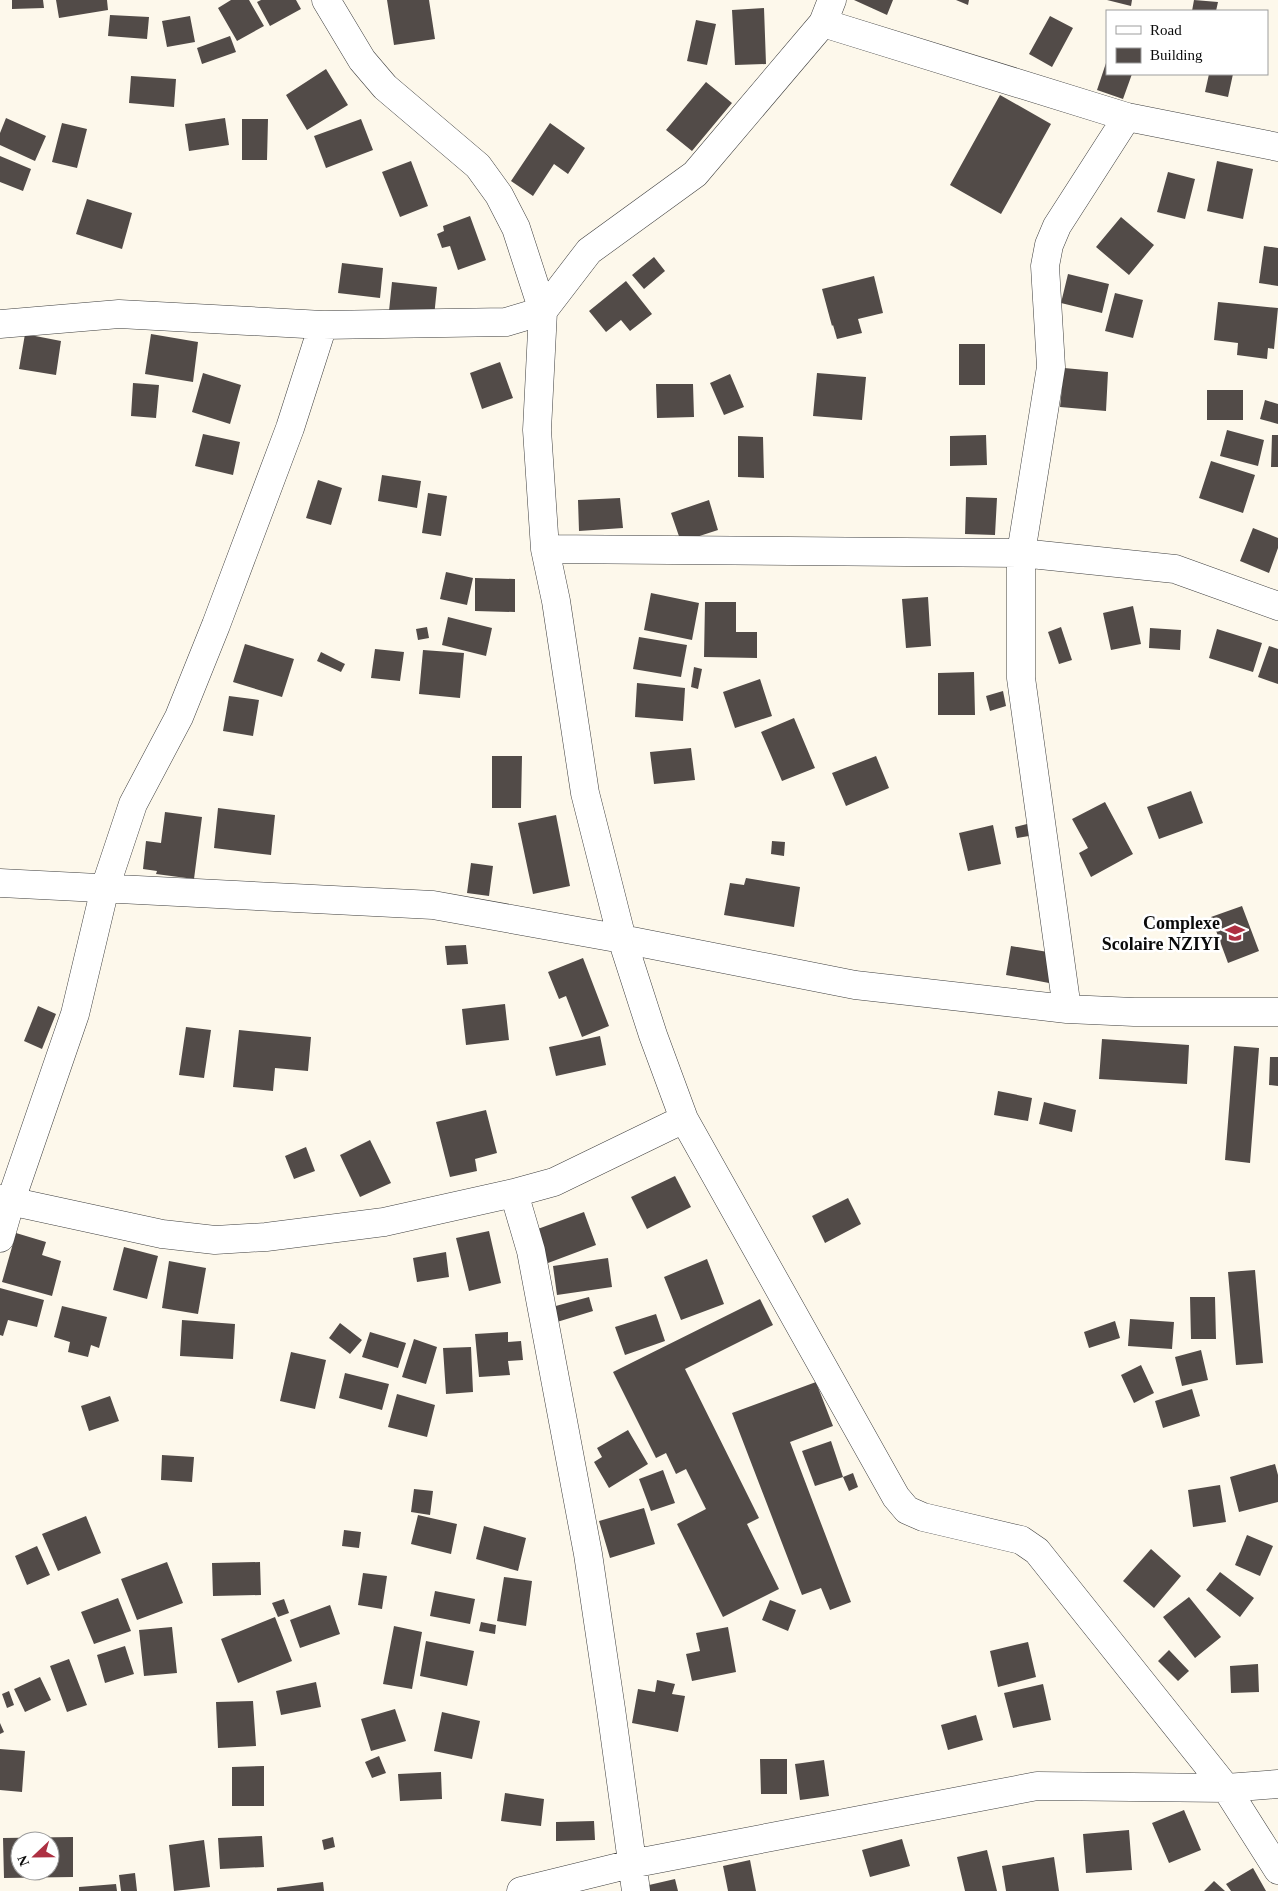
<svg xmlns="http://www.w3.org/2000/svg" width="1278" height="1891" viewBox="0 0 1278 1891" font-family="Georgia,serif">
<style>
.building{fill:#524b48;fill-rule:evenodd}
.lines{fill:none;stroke-linecap:round;stroke-linejoin:round}
.minor-casing{stroke:#3e3e3e;stroke-width:29}
.minor{stroke:#fff;stroke-width:28}
.labels{text-anchor:middle;dominant-baseline:central;stroke-width:5;stroke-linejoin:round;paint-order:stroke}
.poi-label{font-size:18px;font-weight:bold;fill:#0b0b0b;stroke:#fff;text-anchor:end}
</style>
<rect width="100%" height="100%" fill="#fdf8eb"/>
<path class="building" d="M 12,0 L 43,0 L 44,8 L 12,9 Z
M 56,0 L 107,0 L 108,10 L 59,18 Z
M 231,0 L 249,0 L 264,26 L 237,41 L 218,8 Z
M 261,0 L 296,0 L 301,9 L 270,26 L 257,2 Z
M 387,0 L 429,0 L 435,39 L 394,45 Z
M 854,0 L 893,0 L 887,15 Z
M 956,0 L 969,0 L 968,5 Z
M 1107,0 L 1132,0 L 1131,6 Z
M 1194,0 L 1218,2 L 1216,11 L 1192,11 Z
M 764,8 L 766,64 L 735,65 L 732,10 Z
M 110,15 L 149,17 L 147,39 L 108,36 Z
M 190,16 L 195,42 L 167,47 L 162,21 Z
M 1050,16 L 1073,28 L 1052,67 L 1029,54 Z
M 696,20 L 716,24 L 707,65 L 687,61 Z
M 230,36 L 236,52 L 202,64 L 197,48 Z
M 1106,63 L 1107,74 L 1132,74 L 1123,99 L 1097,90 Z
M 326,69 L 348,105 L 307,130 L 286,95 Z
M 1209,74 L 1233,74 L 1228,97 L 1205,92 Z
M 131,76 L 176,79 L 174,107 L 129,103 Z
M 706,82 L 732,103 L 692,151 L 666,130 Z
M 1000,95 L 1051,124 L 1001,214 L 950,185 Z
M 6,118 L 46,136 L 35,161 L 0,145 L 0,133 Z
M 225,118 L 229,145 L 189,151 L 185,124 Z
M 242,119 L 268,119 L 267,160 L 242,160 Z
M 361,119 L 373,150 L 326,168 L 314,136 Z
M 62,123 L 87,129 L 77,168 L 52,162 Z
M 550,123 L 585,148 L 568,174 L 554,164 L 533,196 L 511,181 Z
M 0,156 L 31,169 L 23,191 L 0,182 Z
M 411,161 L 428,206 L 400,217 L 382,172 Z
M 1217,161 L 1253,169 L 1243,219 L 1207,211 Z
M 1168,172 L 1195,179 L 1185,219 L 1157,212 Z
M 87,199 L 132,213 L 122,249 L 76,234 Z
M 470,216 L 486,260 L 458,270 L 450,246 L 442,248 L 437,234 L 444,231 L 443,226 Z
M 1121,217 L 1154,245 L 1129,275 L 1096,247 Z
M 1264,246 L 1278,248 L 1278,286 L 1259,283 Z
M 654,257 L 665,271 L 644,289 L 632,275 Z
M 342,263 L 383,268 L 380,298 L 338,293 Z
M 1068,274 L 1109,284 L 1102,313 L 1061,303 Z
M 874,276 L 883,313 L 858,319 L 862,333 L 837,339 L 833,325 L 832,326 L 822,289 Z
M 626,281 L 652,314 L 630,331 L 621,320 L 606,332 L 589,311 Z
M 392,282 L 437,287 L 434,317 L 389,311 Z
M 1115,293 L 1143,300 L 1133,338 L 1105,331 Z
M 1218,302 L 1278,308 L 1274,349 L 1268,348 L 1267,359 L 1237,355 L 1238,343 L 1214,340 Z
M 25,334 L 61,341 L 56,375 L 19,369 Z
M 151,334 L 198,342 L 193,382 L 145,374 Z
M 959,344 L 985,344 L 985,385 L 959,385 Z
M 500,362 L 513,398 L 482,409 L 470,373 Z
M 1064,368 L 1108,372 L 1106,411 L 1060,407 Z
M 203,373 L 241,385 L 230,424 L 192,412 Z
M 817,373 L 866,377 L 862,420 L 813,416 Z
M 730,374 L 744,407 L 724,415 L 710,383 Z
M 133,383 L 159,385 L 156,418 L 131,416 Z
M 656,384 L 693,384 L 694,417 L 657,418 Z
M 1207,390 L 1243,390 L 1243,420 L 1207,420 Z
M 1265,400 L 1278,404 L 1278,424 L 1260,419 Z
M 1227,430 L 1264,440 L 1258,466 L 1220,456 Z
M 203,434 L 240,442 L 233,475 L 195,466 Z
M 986,435 L 987,465 L 950,466 L 950,436 Z
M 1272,435 L 1278,435 L 1278,467 L 1271,467 Z
M 738,436 L 763,437 L 764,478 L 738,477 Z
M 1211,461 L 1255,475 L 1243,513 L 1199,498 Z
M 382,475 L 421,481 L 417,508 L 378,501 Z
M 318,480 L 342,488 L 331,525 L 306,518 Z
M 428,493 L 447,496 L 441,536 L 422,533 Z
M 966,497 L 997,498 L 995,535 L 965,534 Z
M 620,498 L 623,528 L 579,531 L 578,500 Z
M 709,500 L 718,530 L 681,542 L 671,513 Z
M 1253,528 L 1278,538 L 1278,548 L 1269,573 L 1240,561 Z
M 446,572 L 473,578 L 467,605 L 440,599 Z
M 475,578 L 515,579 L 515,612 L 475,611 Z
M 651,593 L 699,603 L 692,640 L 644,630 Z
M 928,597 L 931,646 L 906,648 L 902,599 Z
M 705,602 L 736,602 L 736,632 L 757,632 L 757,658 L 704,657 Z
M 1133,606 L 1141,644 L 1111,650 L 1103,613 Z
M 448,617 L 492,628 L 486,656 L 442,645 Z
M 427,627 L 429,638 L 418,640 L 416,629 Z
M 1061,627 L 1072,660 L 1059,664 L 1048,632 Z
M 1150,628 L 1181,630 L 1180,650 L 1149,648 Z
M 1217,629 L 1262,643 L 1253,672 L 1209,658 Z
M 639,637 L 687,645 L 681,677 L 633,669 Z
M 245,644 L 294,659 L 282,697 L 233,682 Z
M 1269,646 L 1278,649 L 1278,684 L 1258,677 Z
M 375,649 L 404,652 L 400,681 L 371,678 Z
M 423,650 L 464,653 L 460,698 L 419,694 Z
M 321,652 L 345,664 L 341,672 L 317,661 Z
M 694,667 L 702,669 L 698,689 L 691,687 Z
M 974,672 L 975,715 L 938,715 L 938,673 Z
M 760,679 L 772,716 L 735,728 L 723,692 Z
M 637,683 L 685,688 L 683,721 L 635,717 Z
M 1003,691 L 1006,706 L 990,711 L 986,696 Z
M 229,696 L 259,700 L 253,736 L 223,731 Z
M 794,718 L 815,768 L 782,781 L 761,732 Z
M 691,748 L 695,780 L 654,784 L 650,752 Z
M 492,756 L 522,756 L 521,808 L 492,808 Z
M 876,756 L 889,788 L 846,806 L 832,773 Z
M 1191,791 L 1203,823 L 1159,839 L 1147,807 Z
M 1105,802 L 1133,854 L 1091,877 L 1079,853 L 1088,848 L 1072,819 Z
M 218,808 L 275,815 L 271,855 L 214,848 Z
M 165,812 L 202,817 L 194,879 L 156,874 L 157,871 L 143,869 L 146,841 L 161,843 Z
M 556,815 L 570,886 L 533,894 L 518,823 Z
M 1027,824 L 1029,836 L 1017,838 L 1015,827 Z
M 993,825 L 1001,864 L 968,871 L 959,833 Z
M 772,841 L 785,842 L 784,856 L 771,854 Z
M 471,863 L 493,866 L 489,896 L 467,893 Z
M 746,878 L 800,887 L 794,927 L 724,915 L 730,883 L 744,885 Z
M 1242,906 L 1259,951 L 1228,963 L 1211,917 Z
M 466,945 L 468,964 L 447,965 L 445,946 Z
M 1011,946 L 1054,953 L 1049,983 L 1006,975 Z
M 583,958 L 609,1026 L 582,1037 L 566,996 L 559,999 L 548,972 Z
M 505,1004 L 509,1040 L 466,1045 L 462,1009 Z
M 38,1006 L 56,1014 L 42,1049 L 24,1041 Z
M 186,1027 L 211,1030 L 204,1078 L 179,1075 Z
M 239,1030 L 311,1037 L 308,1071 L 275,1068 L 273,1091 L 233,1087 Z
M 600,1036 L 606,1065 L 556,1076 L 549,1047 Z
M 1102,1039 L 1189,1045 L 1187,1084 L 1099,1079 Z
M 1234,1046 L 1259,1048 L 1250,1163 L 1225,1160 Z
M 1270,1057 L 1278,1057 L 1278,1086 L 1269,1085 Z
M 998,1091 L 1032,1098 L 1028,1121 L 994,1115 Z
M 1044,1102 L 1076,1110 L 1072,1132 L 1039,1124 Z
M 486,1110 L 497,1153 L 475,1159 L 477,1171 L 450,1177 L 436,1122 Z
M 370,1140 L 391,1183 L 360,1197 L 340,1155 Z
M 306,1147 L 315,1171 L 294,1179 L 285,1156 Z
M 675,1176 L 691,1207 L 647,1229 L 631,1197 Z
M 848,1198 L 861,1224 L 825,1243 L 812,1216 Z
M 584,1212 L 596,1245 L 548,1263 L 535,1230 Z
M 489,1231 L 501,1283 L 469,1291 L 456,1238 Z
M 16,1233 L 46,1242 L 42,1255 L 61,1261 L 52,1296 L 2,1282 Z
M 124,1247 L 158,1256 L 147,1299 L 113,1290 Z
M 446,1252 L 449,1277 L 417,1282 L 413,1258 Z
M 608,1258 L 612,1287 L 557,1295 L 553,1266 Z
M 707,1259 L 724,1304 L 681,1320 L 664,1277 Z
M 169,1261 L 206,1268 L 198,1314 L 162,1308 Z
M 1255,1270 L 1263,1363 L 1236,1365 L 1228,1272 Z
M 0,1288 L 44,1300 L 37,1327 L 8,1320 L 3,1336 L 0,1335 Z
M 589,1297 L 593,1311 L 557,1322 L 552,1307 Z
M 1190,1297 L 1215,1297 L 1216,1339 L 1191,1339 Z
M 760,1299 L 773,1325 L 685,1369 L 759,1518 L 747,1524 L 779,1589 L 723,1617 L 677,1524 L 706,1509 L 686,1469 L 676,1474 L 666,1453 L 656,1458 L 613,1372 Z
M 62,1306 L 107,1317 L 99,1348 L 91,1345 L 88,1357 L 68,1352 L 70,1342 L 54,1337 Z
M 656,1314 L 665,1341 L 625,1355 L 615,1327 Z
M 1130,1319 L 1174,1322 L 1172,1349 L 1128,1346 Z
M 182,1320 L 235,1324 L 233,1359 L 180,1356 Z
M 1115,1321 L 1120,1338 L 1089,1348 L 1084,1332 Z
M 340,1323 L 362,1340 L 350,1354 L 329,1338 Z
M 370,1332 L 406,1343 L 398,1368 L 362,1357 Z
M 508,1332 L 508,1342 L 521,1341 L 523,1360 L 508,1361 L 510,1375 L 479,1377 L 475,1334 Z
M 414,1339 L 437,1347 L 426,1384 L 402,1377 Z
M 471,1347 L 473,1392 L 446,1394 L 443,1348 Z
M 1201,1350 L 1208,1380 L 1182,1386 L 1175,1357 Z
M 291,1352 L 326,1360 L 315,1409 L 280,1401 Z
M 1141,1365 L 1154,1393 L 1134,1403 L 1121,1375 Z
M 345,1373 L 389,1384 L 382,1410 L 339,1398 Z
M 816,1382 L 833,1426 L 790,1442 L 851,1602 L 830,1610 L 821,1588 L 802,1595 L 732,1413 Z
M 1192,1389 L 1200,1416 L 1163,1428 L 1155,1401 Z
M 397,1394 L 435,1405 L 427,1437 L 388,1427 Z
M 110,1396 L 119,1421 L 89,1431 L 81,1406 Z
M 628,1430 L 648,1464 L 609,1488 L 594,1462 L 602,1457 L 597,1448 Z
M 831,1441 L 843,1477 L 815,1486 L 802,1451 Z
M 162,1455 L 194,1457 L 192,1482 L 161,1480 Z
M 1275,1464 L 1278,1475 L 1278,1502 L 1239,1512 L 1230,1477 Z
M 663,1470 L 675,1503 L 651,1511 L 639,1479 Z
M 853,1473 L 858,1487 L 849,1491 L 843,1477 Z
M 1220,1485 L 1226,1522 L 1193,1527 L 1188,1490 Z
M 414,1489 L 433,1491 L 430,1515 L 411,1512 Z
M 644,1508 L 655,1544 L 610,1558 L 599,1521 Z
M 418,1515 L 457,1524 L 451,1554 L 411,1544 Z
M 86,1516 L 101,1553 L 58,1571 L 42,1534 Z
M 484,1526 L 526,1538 L 518,1571 L 476,1559 Z
M 344,1530 L 361,1532 L 359,1548 L 342,1546 Z
M 1247,1535 L 1273,1546 L 1260,1576 L 1235,1565 Z
M 37,1546 L 50,1575 L 27,1585 L 15,1556 Z
M 1151,1549 L 1181,1576 L 1154,1608 L 1123,1581 Z
M 167,1562 L 183,1603 L 137,1620 L 121,1579 Z
M 260,1562 L 261,1595 L 213,1596 L 212,1563 Z
M 1220,1572 L 1254,1598 L 1240,1617 L 1206,1590 Z
M 363,1573 L 387,1576 L 382,1609 L 358,1605 Z
M 504,1577 L 532,1581 L 526,1626 L 497,1621 Z
M 435,1591 L 475,1599 L 470,1624 L 430,1616 Z
M 1189,1597 L 1221,1637 L 1195,1658 L 1163,1617 Z
M 118,1598 L 131,1631 L 94,1644 L 81,1612 Z
M 284,1599 L 289,1613 L 278,1617 L 272,1603 Z
M 770,1600 L 796,1610 L 788,1631 L 762,1620 Z
M 330,1605 L 340,1634 L 300,1648 L 290,1620 Z
M 275,1617 L 292,1661 L 238,1683 L 221,1639 Z
M 481,1622 L 496,1625 L 495,1634 L 479,1631 Z
M 394,1626 L 422,1632 L 412,1689 L 383,1684 Z
M 172,1627 L 177,1673 L 144,1676 L 139,1630 Z
M 728,1627 L 736,1672 L 692,1681 L 686,1654 L 700,1651 L 696,1633 Z
M 426,1641 L 474,1651 L 467,1686 L 420,1676 Z
M 1028,1642 L 1036,1677 L 998,1687 L 990,1651 Z
M 125,1646 L 134,1674 L 105,1683 L 97,1655 Z
M 1169,1650 L 1189,1671 L 1178,1681 L 1158,1661 Z
M 69,1659 L 87,1705 L 67,1712 L 50,1666 Z
M 1258,1664 L 1259,1692 L 1231,1693 L 1230,1666 Z
M 40,1677 L 51,1700 L 25,1712 L 14,1689 Z
M 657,1680 L 675,1684 L 672,1694 L 685,1696 L 678,1732 L 632,1723 L 638,1689 L 655,1692 Z
M 316,1682 L 321,1707 L 281,1715 L 276,1691 Z
M 1043,1684 L 1051,1720 L 1013,1728 L 1004,1693 Z
M 9,1691 L 14,1705 L 7,1708 L 2,1694 Z
M 253,1701 L 256,1746 L 218,1748 L 216,1702 Z
M 395,1709 L 406,1741 L 371,1751 L 361,1719 Z
M 442,1712 L 480,1721 L 472,1759 L 434,1751 Z
M 976,1715 L 983,1740 L 948,1750 L 941,1725 Z
M 0,1723 L 4,1732 L 0,1734 Z
M 0,1749 L 25,1751 L 22,1792 L 0,1790 Z
M 379,1756 L 386,1773 L 372,1778 L 365,1762 Z
M 760,1759 L 787,1759 L 787,1794 L 761,1794 Z
M 824,1760 L 829,1796 L 800,1800 L 795,1764 Z
M 264,1766 L 264,1806 L 232,1806 L 232,1767 Z
M 441,1772 L 442,1799 L 400,1801 L 398,1774 Z
M 505,1793 L 544,1799 L 541,1826 L 501,1821 Z
M 1184,1810 L 1201,1850 L 1169,1863 L 1152,1823 Z
M 594,1821 L 595,1840 L 556,1841 L 556,1822 Z
M 1129,1830 L 1132,1870 L 1086,1873 L 1083,1834 Z
M 262,1836 L 264,1867 L 220,1869 L 218,1838 Z
M 73,1837 L 73,1877 L 4,1878 L 3,1838 ZM 20,1841 L 50,1841 L 50,1871 L 20,1871 Z
M 333,1837 L 335,1847 L 324,1850 L 322,1840 Z
M 902,1839 L 910,1866 L 870,1877 L 862,1850 Z
M 204,1840 L 210,1887 L 174,1891 L 169,1845 Z
M 987,1850 L 997,1891 L 965,1891 L 957,1857 Z
M 1054,1857 L 1059,1891 L 1006,1891 L 1002,1866 Z
M 750,1860 L 756,1891 L 728,1891 L 723,1866 Z
M 1253,1868 L 1266,1891 L 1231,1891 L 1226,1884 Z
M 135,1873 L 137,1891 L 121,1891 L 119,1875 Z
M 675,1879 L 678,1891 L 650,1891 L 649,1885 Z
M 1214,1881 L 1225,1891 L 1204,1891 Z
M 323,1882 L 324,1891 L 277,1891 L 277,1888 Z
M 116,1884 L 117,1891 L 79,1891 L 79,1887 Z"/>
<g class="lines">
<defs>
<path id="minor" d="M 326,0 L 362,60 L 385,87 L 478,166 L 499,195 L 516,228 L 543,311 L 537,430 L 545,549 L 556,601 L 585,793 L 622,939 L 653,1035 L 684,1119 L 896,1497 L 907,1510 L 923,1517 L 1021,1540 L 1037,1551 L 1226,1788 L 1278,1870
M 823,23 L 1127,117 L 1278,147
M 0,324 L 119,314 L 323,325 L 506,322 L 543,311 L 589,251 L 695,174 L 823,23 L 832,0
M 545,549 L 1021,553 L 1175,569 L 1278,606
M 0,883 L 433,905 L 622,939 L 855,985 L 1067,1009 L 1134,1012 L 1278,1012
M 1067,1009 L 1021,678 L 1021,553 L 1051,367 L 1045,266 L 1049,245 L 1057,226 L 1127,117
M 0,1199 L 162,1234 L 215,1240 L 266,1237 L 384,1222 L 514,1193
M 0,1238 L 11,1200 L 75,1014 L 105,888 L 133,804 L 179,717 L 216,625 L 290,428 L 323,325
M 521,1891 L 631,1864 L 1037,1786 L 1226,1788 L 1278,1784
M 636,1891 L 611,1709 L 588,1554 L 531,1251 L 514,1193 L 554,1182 L 684,1119"/>
</defs>
<use href="#minor" class="minor-casing"/>
<use href="#minor" class="minor"/>
</g>
<defs>
<symbol id="school-bare" viewBox="-9 -9 18 18"><path d="M0-5L7-2L0 1L-7-2ZM-4 1L0 2.5L4 1V4Q0 6-4 4Z" fill="#ad3042" stroke="#fff" stroke-width="2.5" paint-order="stroke"/></symbol>
</defs>
<g fill-rule="evenodd">
<use href="#school-bare" x="1221" y="919" width="28" height="28"/>
</g>
<g class="labels">
<g class="poi-label">
<text x="1220" y="923">Complexe<tspan x="1220" dy="21">Scolaire NZIYI</tspan></text>
</g>
</g>
<rect x="1106" y="10" width="162" height="65" fill="#ffffff" stroke="#9d9d9d"/>
<rect x="1116" y="26" width="25" height="8" fill="#ffffff" stroke="#9d9d9d"/>
<text x="1150" y="35" font-size="15" fill="#0b0b0b">Road</text>
<rect x="1116" y="48" width="25" height="15" fill="#524b48" stroke="#9d9d9d"/>
<text x="1150" y="60" font-size="15" fill="#0b0b0b">Building</text>
<g transform="translate(35 1856) rotate(248)"><circle r="24" fill="#ffffff" stroke="#9d9d9d"/>
<path d="M0-4L9 19L0 12L-9 19Z" fill="#ad3042"/>
<text y="-8" font-size="14" font-weight="bold" text-anchor="middle" fill="#0b0b0b">N</text>
</g>
</svg>
